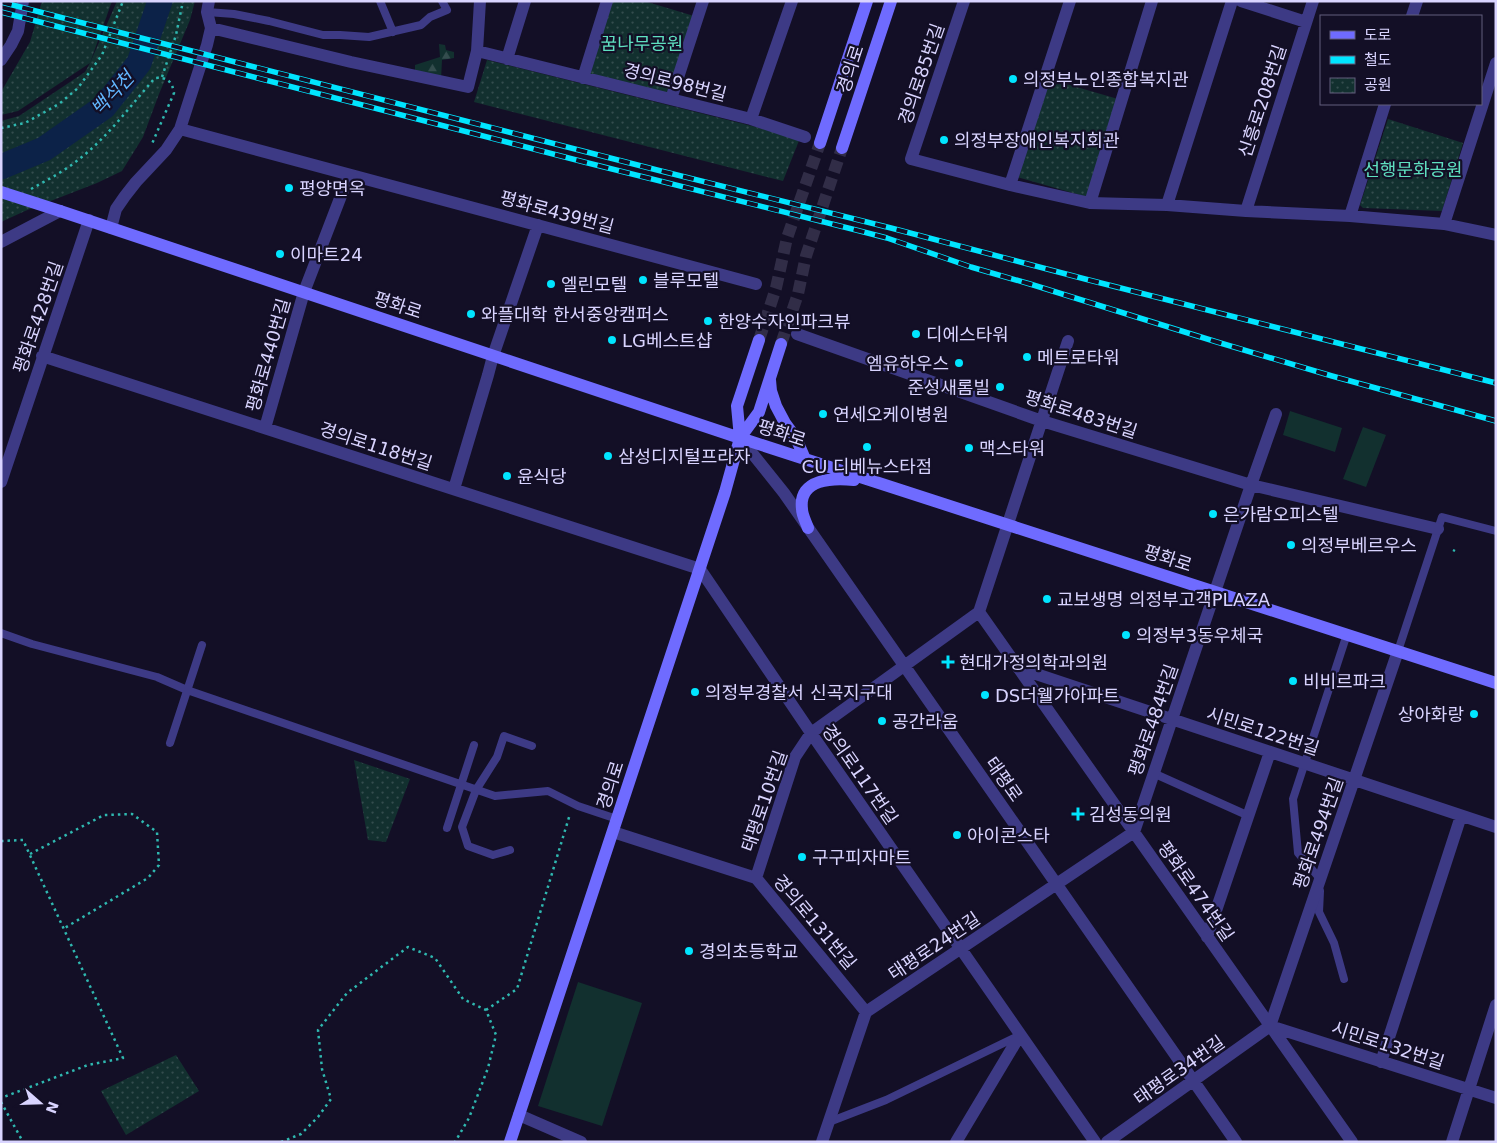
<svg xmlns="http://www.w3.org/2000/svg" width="1497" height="1143" viewBox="0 0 1497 1143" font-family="'DejaVu Sans','Noto Sans KR',sans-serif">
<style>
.forest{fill:url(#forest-firs)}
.park{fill:url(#park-dots)}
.pitch{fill:#12302f}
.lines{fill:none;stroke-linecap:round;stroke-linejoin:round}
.river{stroke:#0c2248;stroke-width:25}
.secondary-tunnel{stroke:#312d47;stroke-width:12;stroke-dasharray:12 6;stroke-linecap:butt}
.path{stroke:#2fb8b0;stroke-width:2.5;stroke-dasharray:2.5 4;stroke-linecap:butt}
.lane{stroke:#3d3a85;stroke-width:8}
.street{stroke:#3d3a85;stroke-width:12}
.secondary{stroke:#6f6bff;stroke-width:12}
.rail-casing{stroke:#00e5ff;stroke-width:5.5}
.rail{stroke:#130f26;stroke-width:4;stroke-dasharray:11;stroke-linecap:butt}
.secondary-bridge{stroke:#6f6bff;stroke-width:12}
.poi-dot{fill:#00e5ff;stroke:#130f26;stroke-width:2}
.labels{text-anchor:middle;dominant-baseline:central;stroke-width:4.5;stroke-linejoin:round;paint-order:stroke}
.park-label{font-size:18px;fill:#5fe0c0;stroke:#130f26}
.street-label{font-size:18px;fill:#d9d4ff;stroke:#130f26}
.poi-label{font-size:18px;fill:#d9d4ff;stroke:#130f26;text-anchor:start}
.water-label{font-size:19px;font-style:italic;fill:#62b6ff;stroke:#130f26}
</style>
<defs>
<pattern id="forest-firs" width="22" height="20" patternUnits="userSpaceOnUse" patternTransform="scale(1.25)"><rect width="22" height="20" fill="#12302f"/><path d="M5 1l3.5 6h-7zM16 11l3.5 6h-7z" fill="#344d4e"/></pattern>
<pattern id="park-dots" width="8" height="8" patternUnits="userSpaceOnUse" patternTransform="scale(1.25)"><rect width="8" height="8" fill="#12302f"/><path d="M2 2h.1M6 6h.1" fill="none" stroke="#344d4e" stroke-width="1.8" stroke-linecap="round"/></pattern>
</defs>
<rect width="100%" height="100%" fill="#130f26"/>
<path class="forest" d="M 439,44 L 445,45 L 446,50 L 454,52 L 454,58 L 442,60 L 441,79 L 415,74 L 415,65 L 440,57 Z"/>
<path class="park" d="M 42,1 L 112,1 L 90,63 L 117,1 L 195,1 L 190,20 L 159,94 L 143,137 L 122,171 L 97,183 L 25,211 L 1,222 L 1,121 L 19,116 L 85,72 L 90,63 L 18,111 L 1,115 L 1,92 L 30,42 Z
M 612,1 L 644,1 L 694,16 L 669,93 L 589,75 Z
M 487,60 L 800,138 L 783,181 L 474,102 Z
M 1049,79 L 1118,99 L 1087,197 L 1017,177 Z
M 1388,119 L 1463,143 L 1442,211 L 1363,208 L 1360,205 Z
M 354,760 L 410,779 L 386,842 L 368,840 Z
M 176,1055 L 199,1091 L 126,1135 L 101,1091 Z"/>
<path class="pitch" d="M 1290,411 L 1342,428 L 1335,452 L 1283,435 Z
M 1363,427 L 1386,435 L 1366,487 L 1343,479 Z
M 578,982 L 642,1003 L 602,1126 L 538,1106 Z"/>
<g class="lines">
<path class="river" d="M 1,167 L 44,149 L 104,107 L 139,63 L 160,1"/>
<path class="secondary-tunnel" d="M 759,340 L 776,288 L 787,238 L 820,143
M 781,344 L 798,294 L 806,256 L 842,148"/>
<path class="path" d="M 162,77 L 176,35 L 183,1
M 1,128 L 25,123 L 59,104 L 78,88 L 102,55 L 123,1
M 31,189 C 47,180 63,172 78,160 C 107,138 131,105 155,78 C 167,77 172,81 174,93 L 151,146
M 1453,550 L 1455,551
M 1,841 L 23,840 L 123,1058 L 88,1065 L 1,1098
M 30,854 L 104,815 L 132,814 L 157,832 L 159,865 L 148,878 L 63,929
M 486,1010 L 517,989 L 570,814
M 1,1102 L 23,1142
M 281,1142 L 301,1134 L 318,1117 L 331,1099 L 322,1069 L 318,1030 L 347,993 L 408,947 L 435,958 L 463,999 L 486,1010 L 496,1035 L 488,1068 L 469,1118 L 455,1142"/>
<path class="lane" d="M 380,1 L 393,32
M 207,12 L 234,14 L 269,21 L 323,35 L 340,35 L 369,37 L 421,25 L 430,17 L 447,10 L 442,1
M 1,633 L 32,644 L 157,677 L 187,690 L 495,796 L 548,791 L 578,806 L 617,819
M 1398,651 L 1442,517 L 1496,531
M 170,743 L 202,645
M 1153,773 L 1249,816
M 447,828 L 474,745
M 510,850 L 493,855 L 468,846 L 462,827 L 476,790 L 497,757 L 504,736 L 532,746
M 1321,880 L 1298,853 L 1293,799 L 1347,634
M 1320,891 L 1319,912 L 1334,943 L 1344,979
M 829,1122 L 886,1100 L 1018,1036"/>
<path class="street" d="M 964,1 L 911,159 L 1010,185 L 1090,203 L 1167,205 L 1246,211 L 1350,216 L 1444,224 L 1496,235
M 1241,1 L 1306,22
M 1412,16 L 1417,1
M 211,28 L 351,62 L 468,87 L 477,51 L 480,1
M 477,51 L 751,119 L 805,137
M 507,59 L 525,1
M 1,60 L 11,45 L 18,31 L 23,1
M 583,78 L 607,1
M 671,99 L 703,1
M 751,119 L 792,1
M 180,129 L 756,284
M 1010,185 L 1070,1
M 1090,203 L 1152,1
M 1167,205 L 1232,1
M 1246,211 L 1313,1
M 1350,216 L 1385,104
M 1444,224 L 1496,63
M 111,228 L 116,209 L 125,196 L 136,182 L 166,150 L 180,129 L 207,45 L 211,28 L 207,12 L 209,1
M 1,242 L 60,211
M 797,334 L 1042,421 L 1251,485 L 1134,832 L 866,1012 L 822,1142
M 42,356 L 700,569 L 811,733 L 1095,1142
M 1276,414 L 1251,485 L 1438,529
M 265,428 L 304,292 L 349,175
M 740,438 L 784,493 L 1236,1142
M 1,482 L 89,220
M 454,489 L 488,375 L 493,356 L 538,225
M 979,612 L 1352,1142
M 979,612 L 1068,341
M 1018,668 L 1496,827
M 613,832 L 756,878 L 866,1012
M 756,878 L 795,757 L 811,733 L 979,612
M 1207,937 L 1270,752
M 1270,1026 L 1398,651
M 1270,1026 L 1496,1098
M 1381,1062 L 1461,816
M 519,1115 L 581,1142
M 956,1142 L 1020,1035
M 1107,1142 L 1270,1026
M 1452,1142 L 1496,1005"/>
<path class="secondary" d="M 820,143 L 867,1
M 842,148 L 891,1
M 60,211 L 740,438 L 1496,683
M 770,380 L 771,391 L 776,406 L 785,423 L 796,438 L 805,459
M 740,438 L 737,406 L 759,340
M 808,528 C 806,522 802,515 802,509 C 798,478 834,478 854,480
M 510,1142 L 725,492 L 740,438 L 759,412 L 781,344"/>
<defs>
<path id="rail" d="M 1,2 L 661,171 L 891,228 L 1085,279 L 1496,383
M 1,12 L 588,163 L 856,230 L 887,238 L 971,267 L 1030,284 L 1217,342 L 1332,376 L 1496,421"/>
</defs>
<use href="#rail" class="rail-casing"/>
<use href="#rail" class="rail"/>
<path class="secondary-bridge" d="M 1,192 L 60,211"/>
</g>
<g class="poi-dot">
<circle cx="1013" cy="79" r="5"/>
<circle cx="944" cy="140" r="5"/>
<circle cx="289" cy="188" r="5"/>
<circle cx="280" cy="254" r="5"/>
<circle cx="643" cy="280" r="5"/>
<circle cx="551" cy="284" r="5"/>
<circle cx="471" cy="314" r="5"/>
<circle cx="708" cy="321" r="5"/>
<circle cx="916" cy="334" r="5"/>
<circle cx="612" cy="340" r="5"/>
<circle cx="1027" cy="357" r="5"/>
<circle cx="959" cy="363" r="5"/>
<circle cx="1000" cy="387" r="5"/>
<circle cx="823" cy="414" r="5"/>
<circle cx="867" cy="447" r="5"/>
<circle cx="969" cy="448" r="5"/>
<circle cx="608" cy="456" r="5"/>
<circle cx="507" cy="476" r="5"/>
<circle cx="1213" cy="514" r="5"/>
<circle cx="1291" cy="545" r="5"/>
<circle cx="1047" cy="599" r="5"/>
<circle cx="1126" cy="635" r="5"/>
<path d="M945.5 654.5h5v5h5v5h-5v5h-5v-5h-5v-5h5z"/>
<circle cx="1293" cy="681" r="5"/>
<circle cx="695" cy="692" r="5"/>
<circle cx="985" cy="695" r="5"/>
<circle cx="1474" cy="714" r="5"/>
<circle cx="882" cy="721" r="5"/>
<path d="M1075.5 806.5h5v5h5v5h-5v5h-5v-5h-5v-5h5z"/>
<circle cx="957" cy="835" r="5"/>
<circle cx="802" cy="857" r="5"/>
<circle cx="689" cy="951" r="5"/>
</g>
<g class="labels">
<g class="park-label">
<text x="642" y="43">꿈나무공원</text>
<text x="1413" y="169">선행문화공원</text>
</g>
<g class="street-label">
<text transform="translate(850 69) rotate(-72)">경의로</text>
<text transform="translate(921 74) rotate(-71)">경의로85번길</text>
<text transform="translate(675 82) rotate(14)">경의로98번길</text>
<text transform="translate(1262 101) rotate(-72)">신흥로208번길</text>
<text transform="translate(557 212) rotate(15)">평화로439번길</text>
<text transform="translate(398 305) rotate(18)">평화로</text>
<text transform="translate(38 317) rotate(-71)">평화로428번길</text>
<text transform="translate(268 355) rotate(-74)">평화로440번길</text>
<text transform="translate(1081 414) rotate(18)">평화로483번길</text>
<text transform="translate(782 433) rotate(18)">평화로</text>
<text transform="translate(376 446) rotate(18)">경의로118번길</text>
<text transform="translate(1168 558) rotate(18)">평화로</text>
<text transform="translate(1153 720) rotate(-71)">평화로484번길</text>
<text transform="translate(1263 731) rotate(18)">시민로122번길</text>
<text transform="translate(860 774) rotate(55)">경의로117번길</text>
<text transform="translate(1004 779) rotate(55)">태평로</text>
<text transform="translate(610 785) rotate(-72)">경의로</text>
<text transform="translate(764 801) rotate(-71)">태평로10번길</text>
<text transform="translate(1318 833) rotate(-71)">평화로494번길</text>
<text transform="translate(1196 891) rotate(55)">평화로474번길</text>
<text transform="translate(815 922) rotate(50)">경의로131번길</text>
<text transform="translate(934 946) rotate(-34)">태평로24번길</text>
<text transform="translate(1388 1045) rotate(18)">시민로132번길</text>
<text transform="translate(1179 1070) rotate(-35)">태평로34번길</text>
</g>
<g class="poi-label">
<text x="1023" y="79">의정부노인종합복지관</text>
<text x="954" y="140">의정부장애인복지회관</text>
<text x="299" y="188">평양면옥</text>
<text x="290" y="254">이마트24</text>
<text x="653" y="280">블루모텔</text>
<text x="561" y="284">엘린모텔</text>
<text x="481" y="314">와플대학 한서중앙캠퍼스</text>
<text x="718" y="321">한양수자인파크뷰</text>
<text x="926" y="334">디에스타워</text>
<text x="622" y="340">LG베스트샵</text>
<text x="1037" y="357">메트로타워</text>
<text x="949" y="363" text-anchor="end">엠유하우스</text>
<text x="990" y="387" text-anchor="end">준성새롬빌</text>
<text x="833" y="414">연세오케이병원</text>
<text x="979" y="448">맥스타워</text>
<text x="618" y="456">삼성디지털프라자</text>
<text x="867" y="466" text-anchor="middle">CU 디베뉴스타점</text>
<text x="517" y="476">윤식당</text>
<text x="1223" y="514">은가람오피스텔</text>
<text x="1301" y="545">의정부베르우스</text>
<text x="1057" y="599">교보생명 의정부고객PLAZA</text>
<text x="1136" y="635">의정부3동우체국</text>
<text x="959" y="662">현대가정의학과의원</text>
<text x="1303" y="681">비비르파크</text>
<text x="705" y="692">의정부경찰서 신곡지구대</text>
<text x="995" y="695">DS더웰가아파트</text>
<text x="1464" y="714" text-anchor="end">상아화랑</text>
<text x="892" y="721">공간라움</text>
<text x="1089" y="814">김성동의원</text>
<text x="967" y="835">아이콘스타</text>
<text x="812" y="857">구구피자마트</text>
<text x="699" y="951">경의초등학교</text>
</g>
<g class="water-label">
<text transform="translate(112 93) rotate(-47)">백석천</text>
</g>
</g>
<rect width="1497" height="1143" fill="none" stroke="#d9d4ff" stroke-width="5"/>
<rect x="1320" y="15" width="162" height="90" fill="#130f26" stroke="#625e7d"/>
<rect x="1330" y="31" width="25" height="8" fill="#6f6bff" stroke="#625e7d"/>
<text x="1364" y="40" font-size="15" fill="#d9d4ff">도로</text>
<rect x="1330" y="56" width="25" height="8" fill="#00e5ff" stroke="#625e7d"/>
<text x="1364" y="65" font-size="15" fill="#d9d4ff">철도</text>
<rect x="1330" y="78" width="25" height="15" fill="url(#park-dots)" stroke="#625e7d"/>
<text x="1364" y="90" font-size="15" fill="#d9d4ff">공원</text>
<g transform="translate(40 1103) rotate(110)" stroke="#130f26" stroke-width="4" paint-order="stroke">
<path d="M0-4L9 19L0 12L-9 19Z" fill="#d9d4ff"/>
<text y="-8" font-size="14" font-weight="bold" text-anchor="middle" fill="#d9d4ff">N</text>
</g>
</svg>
